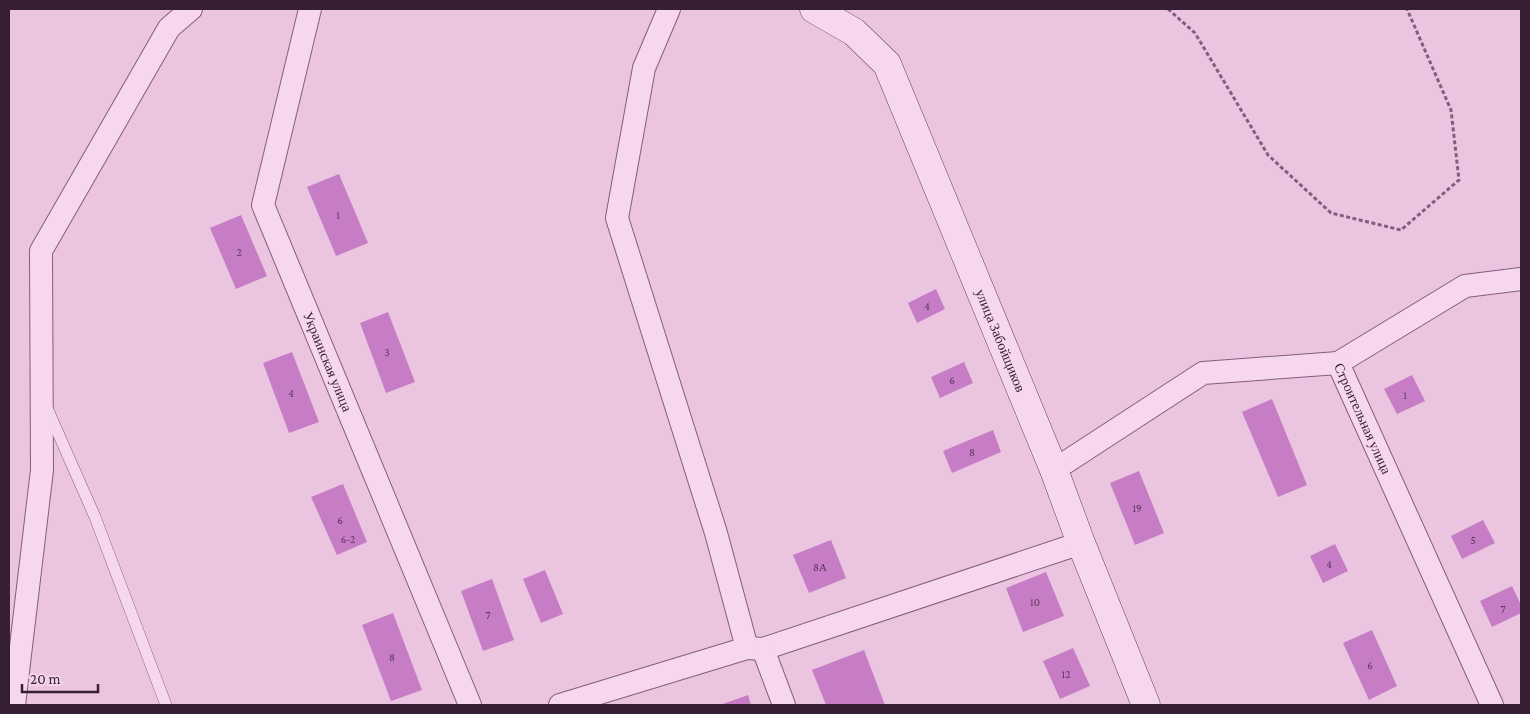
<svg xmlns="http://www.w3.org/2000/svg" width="1530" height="714" viewBox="0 0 1530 714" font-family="'Crimson Pro',serif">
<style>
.building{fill:#c67dc6}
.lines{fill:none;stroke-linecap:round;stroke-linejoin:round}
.service-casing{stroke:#845c80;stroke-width:12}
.minor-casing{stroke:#845c80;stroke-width:24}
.secondary-casing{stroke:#663f63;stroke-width:29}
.path{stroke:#845c80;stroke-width:3;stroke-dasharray:4 2.5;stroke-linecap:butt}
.service{stroke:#f6d7ed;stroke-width:11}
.minor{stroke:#f6d7ed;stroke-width:22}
.secondary{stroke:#f6d7ed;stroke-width:28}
.labels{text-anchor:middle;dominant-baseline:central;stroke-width:4.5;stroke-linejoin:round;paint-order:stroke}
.number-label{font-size:11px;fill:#5a3658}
.street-label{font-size:14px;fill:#361f34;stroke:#f3d4ea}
</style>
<rect width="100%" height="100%" fill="#ebc5e0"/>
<path class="building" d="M 339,174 L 368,243 L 336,256 L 307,187 Z
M 241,215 L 267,276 L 236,289 L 210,228 Z
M 936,289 L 945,309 L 917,323 L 908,303 Z
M 388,312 L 415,382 L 386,393 L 360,323 Z
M 292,352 L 319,422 L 289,433 L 263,363 Z
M 964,362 L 973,383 L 940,398 L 931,377 Z
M 1412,375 L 1425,401 L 1397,414 L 1384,389 Z
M 1272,399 L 1307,485 L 1278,497 L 1242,412 Z
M 993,430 L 1001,452 L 952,473 L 943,451 Z
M 1139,471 L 1164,533 L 1135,545 L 1110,483 Z
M 343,484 L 367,542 L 337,555 L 311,497 Z
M 1483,520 L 1495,543 L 1462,559 L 1451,536 Z
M 831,540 L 846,578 L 809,593 L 793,555 Z
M 1335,544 L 1348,571 L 1323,583 L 1310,556 Z
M 545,570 L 563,614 L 541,623 L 523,579 Z
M 1046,572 L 1064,616 L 1023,632 L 1006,588 Z
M 492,579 L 514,640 L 483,651 L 461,591 Z
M 1512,586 L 1521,605 L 1521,613 L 1492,627 L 1480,601 Z
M 393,613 L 422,690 L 391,701 L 362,625 Z
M 1372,630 L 1397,686 L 1369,700 L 1343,643 Z
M 1073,648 L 1090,686 L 1060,699 L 1043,661 Z
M 864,650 L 885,705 L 826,705 L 812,670 Z
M 748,695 L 751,705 L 720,705 Z"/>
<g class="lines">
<defs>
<path id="service" d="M 47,408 L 95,517 L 166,705"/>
<g id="minor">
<path id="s1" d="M 310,9 L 263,205 L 470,705"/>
<path d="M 1338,363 L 1465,286 L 1521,279"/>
<path id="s2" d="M 1054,470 L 1203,373 L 1338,363 L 1492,705"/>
<path d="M 747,648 L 763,649 L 1081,543"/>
<path d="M 763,649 L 784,705"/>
<path d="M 14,705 L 42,470 L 41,251 L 169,28 L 191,9"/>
<path d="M 560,705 L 747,648 L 716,533 L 617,218 L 644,68 L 669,9"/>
</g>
<g id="secondary">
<path id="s3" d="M 814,9 L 854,32 L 887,64 L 1054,470 L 1081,543 L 1146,705"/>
</g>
</defs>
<use href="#service" class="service-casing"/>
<use href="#minor" class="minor-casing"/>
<use href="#secondary" class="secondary-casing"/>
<path class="path" d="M 1168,9 L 1195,33 L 1268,155 L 1331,213 L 1401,230 L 1459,180 L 1451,110 L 1407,9"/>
<use href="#service" class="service"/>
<use href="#minor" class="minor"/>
<use href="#secondary" class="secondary"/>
</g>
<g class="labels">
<g class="number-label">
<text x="338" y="215">1</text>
<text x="239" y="252">2</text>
<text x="927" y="306">4</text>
<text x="387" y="352">3</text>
<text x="952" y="380">6</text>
<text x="291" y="393">4</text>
<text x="1405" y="395">1</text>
<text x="972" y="452">8</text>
<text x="1137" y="508">19</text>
<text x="340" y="520">6</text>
<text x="348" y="539">6-2</text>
<text x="1473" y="540">5</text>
<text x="1329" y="564">4</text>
<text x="820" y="567">8А</text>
<text x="1035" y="602">10</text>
<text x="1503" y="609">7</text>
<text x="488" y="615">7</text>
<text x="392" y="657">8</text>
<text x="1370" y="665">6</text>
<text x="1066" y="674">12</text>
</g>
<g class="street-label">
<text stroke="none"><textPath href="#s3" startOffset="391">улица Забойщиков</textPath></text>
<text stroke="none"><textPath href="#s1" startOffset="371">Украинская улица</textPath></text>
<text stroke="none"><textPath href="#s2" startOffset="374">Строительная улица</textPath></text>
</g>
</g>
<rect width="1530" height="714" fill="none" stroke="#361f34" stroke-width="20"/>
<path d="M22 684v8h76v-8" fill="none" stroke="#361f34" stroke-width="2.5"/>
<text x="30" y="684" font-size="15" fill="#361f34" stroke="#f3d4ea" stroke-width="4" paint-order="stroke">20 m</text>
</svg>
